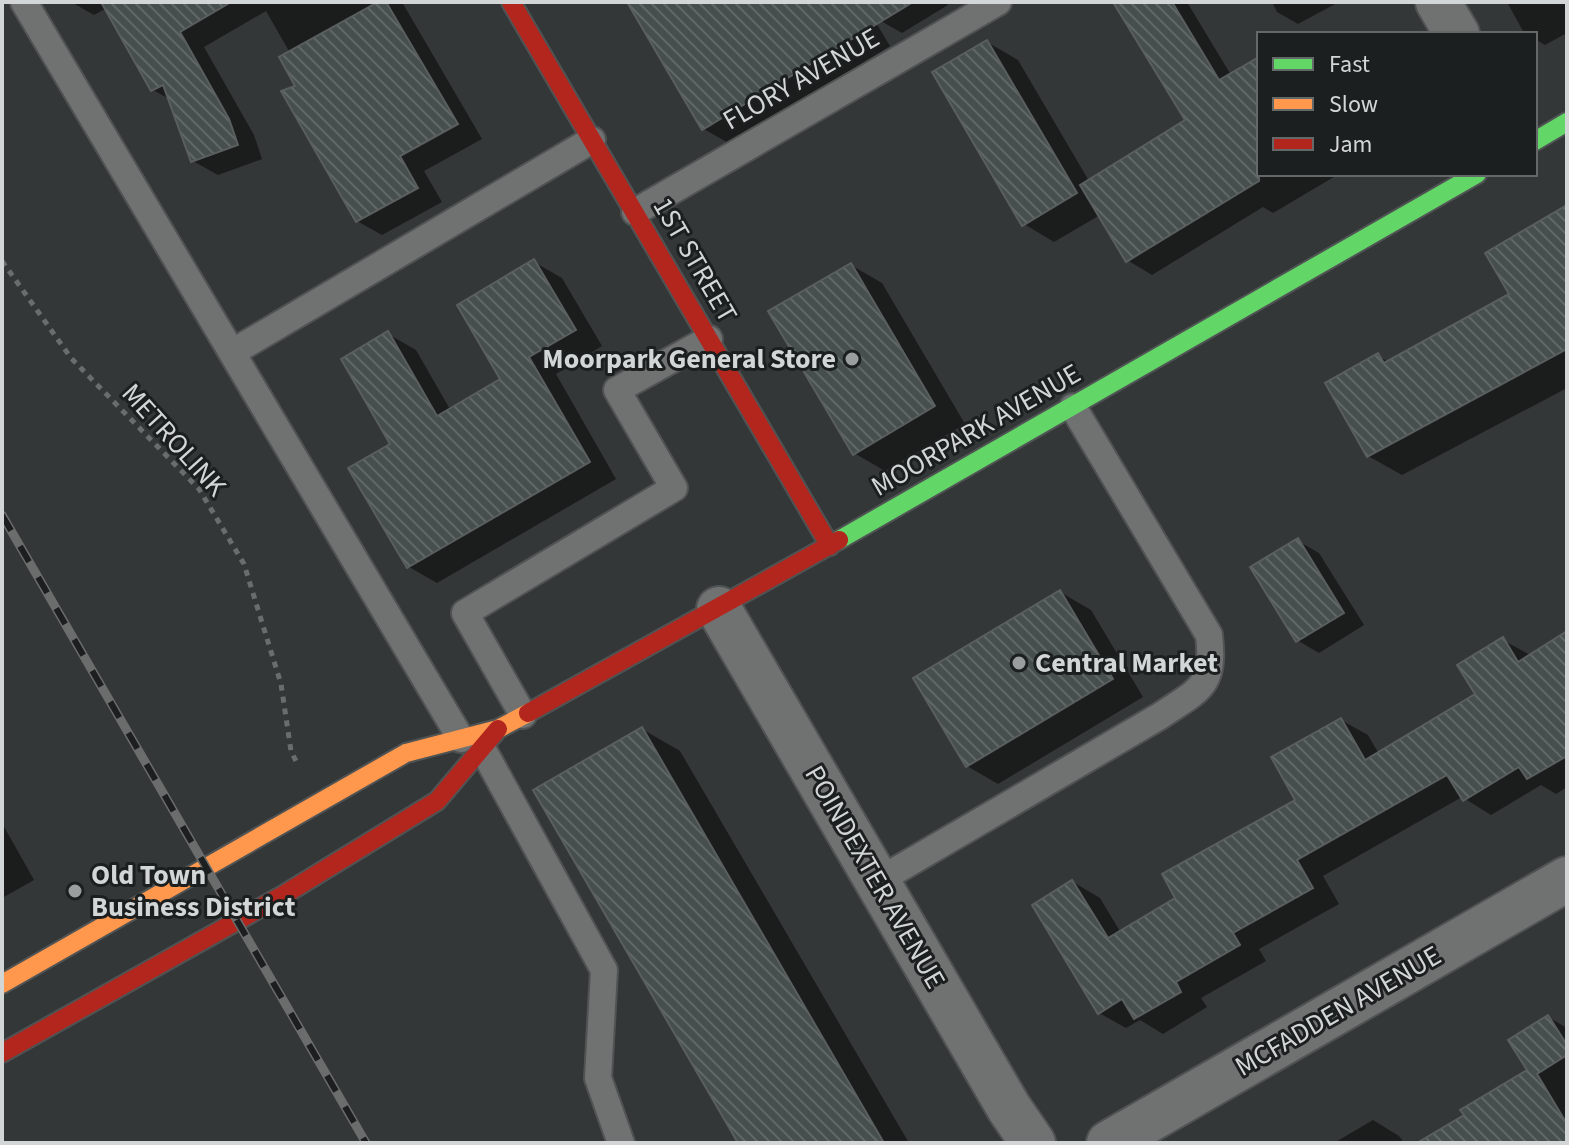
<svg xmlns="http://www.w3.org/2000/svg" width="1569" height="1145" viewBox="0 0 1569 1145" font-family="'Source Sans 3',sans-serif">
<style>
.shadow{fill:#0007}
.building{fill:url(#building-back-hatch);stroke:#5b5e5e;stroke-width:2}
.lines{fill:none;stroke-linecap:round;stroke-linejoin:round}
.lane-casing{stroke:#505353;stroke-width:30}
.street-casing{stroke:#505353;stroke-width:48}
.fast-casing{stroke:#505353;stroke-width:22}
.slow-casing{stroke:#505353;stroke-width:22}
.jam-casing{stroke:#505353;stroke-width:22}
.path{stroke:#6a6d6d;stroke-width:5;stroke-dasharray:6 6;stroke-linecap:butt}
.lane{stroke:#707272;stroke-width:26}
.street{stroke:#707272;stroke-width:44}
.fast{stroke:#63d668;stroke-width:18}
.slow{stroke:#ff974d;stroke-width:18}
.jam{stroke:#b3261e;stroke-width:18}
.rail-casing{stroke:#6b6d6d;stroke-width:9}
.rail{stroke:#1c1f1f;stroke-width:6;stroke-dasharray:18;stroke-linecap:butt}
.poi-dot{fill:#9b9e9e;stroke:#1c1f1f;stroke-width:3}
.labels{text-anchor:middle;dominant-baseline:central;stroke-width:6;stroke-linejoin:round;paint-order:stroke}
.street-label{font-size:28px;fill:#d3d6d6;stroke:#1c1f1f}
.poi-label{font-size:28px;font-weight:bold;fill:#d3d6d6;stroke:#1c1f1f;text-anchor:start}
</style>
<defs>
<pattern id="building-back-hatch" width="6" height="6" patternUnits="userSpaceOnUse" patternTransform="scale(2)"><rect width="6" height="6" fill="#464e4e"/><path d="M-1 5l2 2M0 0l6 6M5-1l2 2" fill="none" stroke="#606767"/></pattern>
</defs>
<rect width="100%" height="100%" fill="#333737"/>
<path class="shadow" d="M 71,2 L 402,2 L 482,139 L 424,171 L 442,202 L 382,235 L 357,221 L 298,87 L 290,53 L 266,11 L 204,47 L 254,135 L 262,159 L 218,175 L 193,161 L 171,100 L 153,90 L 107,8 L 94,15 Z
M 628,2 L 746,2 L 875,21 L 890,46 L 730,144 L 704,129 Z
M 869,2 L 946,2 L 948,5 L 902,33 L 881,21 Z
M 1135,2 L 1187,2 L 1231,75 L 1259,60 L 1259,174 L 1339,174 L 1273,213 L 1263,207 L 1152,275 L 1127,260 L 1100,215 L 1054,242 L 1024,224 L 987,42 L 1018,60 L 1089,181 L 1188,121 Z
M 1272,2 L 1339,2 L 1298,24 L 1277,12 Z
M 1507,2 L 1567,2 L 1567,33 L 1545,45 L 1535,39 L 1535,34 L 1524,33 Z
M 1567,220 L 1567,388 L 1402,475 L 1368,456 L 1378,356 L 1389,362 L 1512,294 Z
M 534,262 L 562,278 L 602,346 L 556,374 L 616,479 L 437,583 L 409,567 L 393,445 L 388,334 L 416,350 L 451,411 L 503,380 Z
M 851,265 L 882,283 L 965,424 L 885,471 L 854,453 Z
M 1298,541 L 1319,553 L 1364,625 L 1319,653 L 1297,640 Z
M 1060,592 L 1091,610 L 1143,697 L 998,784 L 967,766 Z
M 1567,634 L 1567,787 L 1556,794 L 1541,785 L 1491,815 L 1462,797 L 1323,876 L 1339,904 L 1259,949 L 1266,961 L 1201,998 L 1207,1007 L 1163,1034 L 1140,1020 L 1126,1028 L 1099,1013 L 1073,882 L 1100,898 L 1121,933 L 1178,898 L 1297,801 L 1341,720 L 1368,735 L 1379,754 L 1478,694 L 1503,640 L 1532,656 Z
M 642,729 L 680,751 L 909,1143 L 741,1143 Z
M 2,823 L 34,880 L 2,898 Z
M 1548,1017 L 1567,1028 L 1567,1143 L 1421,1143 L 1530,1071 Z
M 1373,1120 L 1399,1136 L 1404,1143 L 1334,1143 Z"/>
<path class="building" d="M 101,2 L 231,2 L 180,32 L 229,119 L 238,145 L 191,162 L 163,85 L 151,91 Z
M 378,2 L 386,2 L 458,124 L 400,156 L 418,188 L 356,222 L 281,91 L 295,86 L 279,57 Z
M 627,2 L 913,2 L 702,130 Z
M 1113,2 L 1172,2 L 1219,80 L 1259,57 L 1259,181 L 1126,262 L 1080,185 L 1185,120 Z
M 987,40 L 1077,193 L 1022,226 L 932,72 Z
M 1567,205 L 1567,349 L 1367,457 L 1325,383 L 1378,353 L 1384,363 L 1509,294 L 1485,253 Z
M 534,259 L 576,330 L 529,357 L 590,462 L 407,568 L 348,468 L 390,444 L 341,359 L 388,331 L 437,416 L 500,379 L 457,305 Z
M 851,263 L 935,406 L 853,455 L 768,311 Z
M 1298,538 L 1344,613 L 1296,642 L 1250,567 Z
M 1060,590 L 1113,679 L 966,767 L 913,678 Z
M 1567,631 L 1567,756 L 1527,779 L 1519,767 L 1463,801 L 1447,775 L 1297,860 L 1313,888 L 1233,933 L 1240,945 L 1176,982 L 1181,992 L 1134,1019 L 1122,999 L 1098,1014 L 1032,905 L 1072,880 L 1108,938 L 1175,898 L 1162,874 L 1295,800 L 1271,757 L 1341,718 L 1365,760 L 1475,694 L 1457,665 L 1503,637 L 1518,662 Z
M 642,727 L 884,1143 L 738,1143 L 533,790 Z
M 1548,1015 L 1567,1045 L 1567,1055 L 1537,1074 L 1567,1124 L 1567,1143 L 1417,1143 L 1464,1115 L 1460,1110 L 1527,1070 L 1508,1040 Z"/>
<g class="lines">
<defs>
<path id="lane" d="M 24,2 L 461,739
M 635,212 L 998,2
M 233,352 L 592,140
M 523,715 L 465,613 L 674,488 L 617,390 L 709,339
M 482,748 L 604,970 L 598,1078 L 621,1143
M 878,881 L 1160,716 C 1200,689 1215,687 1209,635 L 1073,407"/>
<path id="street" d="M 1438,2 L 1457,34
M 719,609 L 1009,1108 L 1033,1143
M 1109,1143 L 1567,879"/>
<path id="fast" d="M 1535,141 L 1567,122
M 839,540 L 1477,174"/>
<path id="slow" d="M 2,984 L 406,753 L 498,729 L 528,713"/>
<path id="jam" d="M 511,2 L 830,546
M 528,713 L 839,540
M 2,1053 L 285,894 L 437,801 L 498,729"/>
</defs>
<use href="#lane" class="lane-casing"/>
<use href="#street" class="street-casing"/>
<use href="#fast" class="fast-casing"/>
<use href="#slow" class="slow-casing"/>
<use href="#jam" class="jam-casing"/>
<path class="path" d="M 2,261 L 71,358 L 199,489 L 244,564 L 281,684 L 291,751 L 296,761"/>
<use href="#lane" class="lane"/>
<use href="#street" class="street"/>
<use href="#fast" class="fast"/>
<use href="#slow" class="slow"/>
<use href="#jam" class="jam"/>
<defs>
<path id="rail" d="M 2,515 L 366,1143"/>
</defs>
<use href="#rail" class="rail-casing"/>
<use href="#rail" class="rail"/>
</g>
<g class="poi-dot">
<circle cx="852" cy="359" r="8"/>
<circle cx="1019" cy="663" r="8"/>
<circle cx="75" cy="891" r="8"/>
</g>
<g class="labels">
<g class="street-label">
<text transform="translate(801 79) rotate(-30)">FLORY AVENUE</text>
<text transform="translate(695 260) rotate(60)">1ST STREET</text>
<text transform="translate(976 430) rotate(-30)">MOORPARK AVENUE</text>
<text transform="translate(174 440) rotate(48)">METROLINK</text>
<text transform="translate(875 877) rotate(60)">POINDEXTER AVENUE</text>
<text transform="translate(1338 1011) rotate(-30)">MCFADDEN AVENUE</text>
</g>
<g class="poi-label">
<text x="836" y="359" text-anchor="end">Moorpark General Store</text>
<text x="1035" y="663">Central Market</text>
<text x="91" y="875">Old Town<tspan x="91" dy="32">Business District</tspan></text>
</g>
</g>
<rect width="1569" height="1145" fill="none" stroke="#d3d6d6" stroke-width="8"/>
<rect x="1257" y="32" width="280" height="144" fill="#1c1f1f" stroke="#656868" stroke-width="2"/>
<rect x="1273" y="58" width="40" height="12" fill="#63d668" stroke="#656868" stroke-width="2"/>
<text x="1329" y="72" font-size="24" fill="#d3d6d6">Fast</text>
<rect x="1273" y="98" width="40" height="12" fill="#ff974d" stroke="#656868" stroke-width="2"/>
<text x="1329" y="112" font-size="24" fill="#d3d6d6">Slow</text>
<rect x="1273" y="138" width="40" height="12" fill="#b3261e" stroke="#656868" stroke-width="2"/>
<text x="1329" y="152" font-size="24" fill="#d3d6d6">Jam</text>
</svg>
